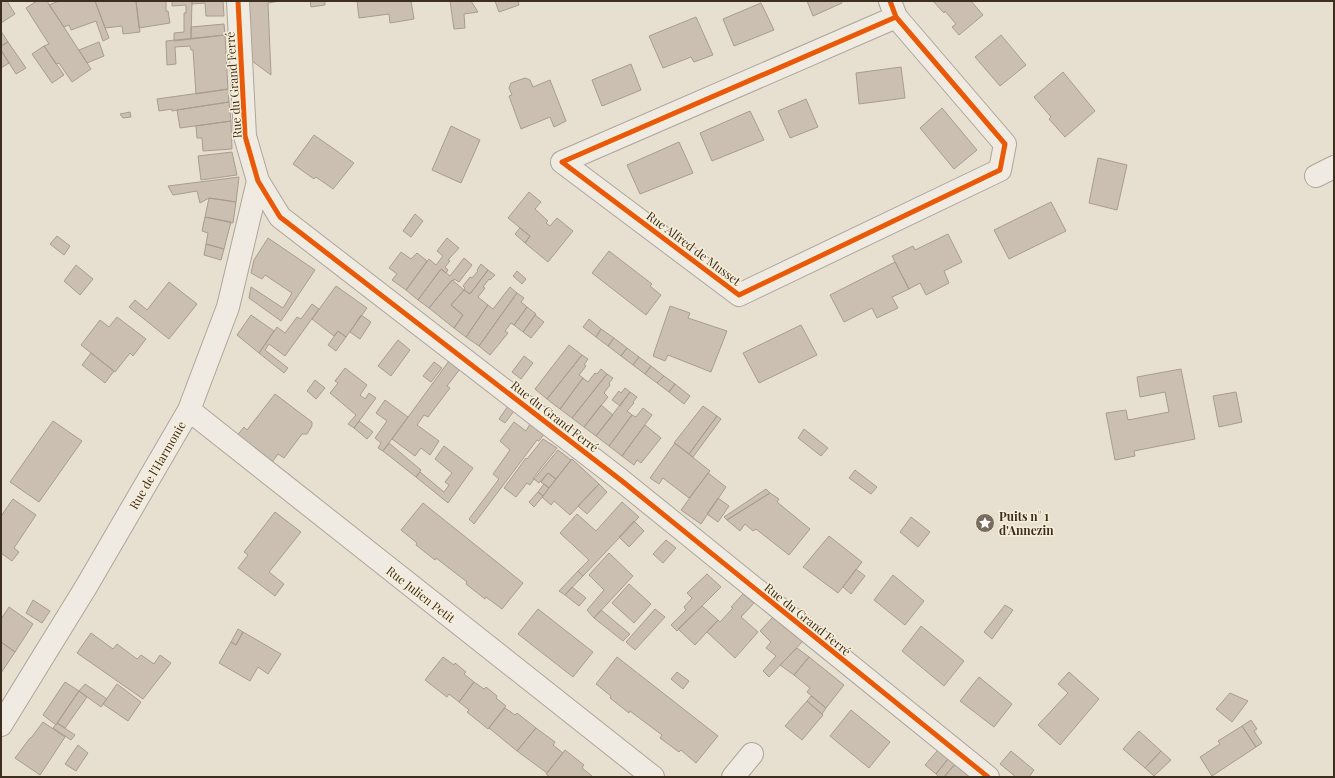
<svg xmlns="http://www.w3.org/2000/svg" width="1335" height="778" viewBox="0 0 1335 778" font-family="'Playfair Display',serif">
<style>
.building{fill:#cbbfb2;stroke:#a89c90}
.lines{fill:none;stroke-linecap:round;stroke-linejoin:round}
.minor-casing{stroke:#ada599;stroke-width:24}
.minor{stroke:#efebe3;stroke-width:22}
.cycleway-casing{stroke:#f7eed8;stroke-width:8}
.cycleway{stroke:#e8590c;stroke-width:5}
.labels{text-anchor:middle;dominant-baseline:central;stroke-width:3;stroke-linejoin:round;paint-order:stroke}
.street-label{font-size:12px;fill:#3d2e20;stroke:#f7eed8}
.poi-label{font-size:12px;font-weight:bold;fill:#3d2e20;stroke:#f7eed8;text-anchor:start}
</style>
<rect width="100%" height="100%" fill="#e7e0d1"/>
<path class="building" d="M 1,1 L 7,1 L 15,14 L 1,23 Z
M 37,1 L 47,1 L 91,69 L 72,82 L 59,63 L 56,64 L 44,46 L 49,44 L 26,8 Z
M 59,1 L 95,1 L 109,38 L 103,41 L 96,21 L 71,30 L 69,25 L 64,27 L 49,5 Z
M 95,1 L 136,1 L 140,32 L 123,34 L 122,26 L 105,28 Z
M 136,1 L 166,1 L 166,11 L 168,11 L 170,23 L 139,28 Z
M 172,1 L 192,1 L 191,39 L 174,41 L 174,33 L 184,32 L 184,13 L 186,13 L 186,5 L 172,6 Z
M 192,1 L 223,1 L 224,16 L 206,16 L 205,3 L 192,4 Z
M 249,1 L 280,1 L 268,3 L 271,75 L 252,61 Z
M 310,1 L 325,1 L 325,5 L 311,7 Z
M 357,1 L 411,1 L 414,19 L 390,23 L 389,14 L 359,18 Z
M 450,1 L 471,1 L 478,12 L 464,14 L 465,28 L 454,29 Z
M 495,1 L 518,1 L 519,5 L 499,12 Z
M 807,1 L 841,1 L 842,3 L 813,16 Z
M 933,1 L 971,1 L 983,15 L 959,35 L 952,27 L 956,24 L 945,11 L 944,13 Z
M 761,3 L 774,30 L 734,46 L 723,19 Z
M 696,17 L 713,55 L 694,62 L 691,57 L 663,68 L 649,36 Z
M 224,24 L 225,35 L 191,39 L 191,27 Z
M 1,31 L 8,42 L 1,46 Z
M 225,35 L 228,89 L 196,94 L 193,50 L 191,50 L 190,46 L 175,47 L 176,64 L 167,65 L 166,41 Z
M 1001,35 L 1026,65 L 1000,86 L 975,57 Z
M 8,42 L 26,68 L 16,74 L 1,50 L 1,46 Z
M 99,42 L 104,56 L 87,63 L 79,50 Z
M 44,46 L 64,75 L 52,83 L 32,54 Z
M 1,50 L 9,63 L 1,68 Z
M 631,64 L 641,90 L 602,106 L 592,80 Z
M 901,67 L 905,98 L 859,104 L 856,73 Z
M 1063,72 L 1095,111 L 1065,137 L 1049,119 L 1051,117 L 1034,97 Z
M 525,78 L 530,80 L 533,87 L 550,80 L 566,121 L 554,127 L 550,117 L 521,129 L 509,96 L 512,95 L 509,88 L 511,83 Z
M 228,89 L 229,102 L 177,110 L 172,111 L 172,109 L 159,111 L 157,99 Z
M 806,99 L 818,127 L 790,138 L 778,111 Z
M 229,102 L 231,121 L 180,128 L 177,110 Z
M 942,108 L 977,150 L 954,169 L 920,128 Z
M 750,111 L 764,140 L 712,161 L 700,133 Z
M 130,112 L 131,117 L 123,118 L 120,114 Z
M 231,121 L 232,149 L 203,151 L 202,138 L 197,138 L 196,126 Z
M 451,126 L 480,140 L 461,183 L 432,170 Z
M 314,135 L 354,163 L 333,189 L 316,177 L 314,179 L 293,164 Z
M 679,142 L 693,173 L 640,194 L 627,165 Z
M 232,152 L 237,175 L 201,180 L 198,156 Z
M 1098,158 L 1127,165 L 1117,210 L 1089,203 Z
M 239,177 L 236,202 L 209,198 L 200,203 L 197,191 L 173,195 L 168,186 Z
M 529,192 L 541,202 L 535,209 L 548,221 L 546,223 L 550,226 L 557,218 L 573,231 L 548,262 L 525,243 L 530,236 L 508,218 Z
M 209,198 L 236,202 L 233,223 L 205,217 Z
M 1051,202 L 1066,231 L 1009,259 L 994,230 Z
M 415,214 L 423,221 L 411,237 L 403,231 Z
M 205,217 L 231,222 L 224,249 L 206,244 L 208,233 L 202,231 Z
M 520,228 L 530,236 L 525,243 L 515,234 Z
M 948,234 L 962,262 L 944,271 L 949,283 L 926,295 L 920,283 L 909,289 L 892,256 L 913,246 L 915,250 Z
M 57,236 L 70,246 L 64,255 L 50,244 Z
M 268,238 L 315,270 L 281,321 L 249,298 L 251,287 L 283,308 L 292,293 L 265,275 L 262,279 L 251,273 L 254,260 Z
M 447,238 L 459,248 L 448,260 L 450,261 L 445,267 L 448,270 L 446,273 L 441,269 L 418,300 L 406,290 L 429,259 L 436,265 L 443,256 L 437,251 Z
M 206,244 L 224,249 L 221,260 L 204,255 Z
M 609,251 L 652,284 L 650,286 L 661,295 L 646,315 L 592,273 Z
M 401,252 L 411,259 L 417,253 L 427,261 L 406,290 L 392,280 L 397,274 L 389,268 Z
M 464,258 L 472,265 L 459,282 L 454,279 L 453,281 L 452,280 L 429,308 L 418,300 L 441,269 L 450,276 Z
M 895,262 L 909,289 L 892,297 L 898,308 L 877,318 L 872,308 L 844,322 L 830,295 Z
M 481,264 L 488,270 L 470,294 L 464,290 L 465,288 L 463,286 L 470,277 L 472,278 L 478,271 L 477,270 Z
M 76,265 L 93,279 L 80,295 L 64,281 Z
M 488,270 L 495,275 L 490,280 L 489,279 L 483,287 L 485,288 L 478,297 L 488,305 L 466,337 L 454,328 L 463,315 L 451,305 L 464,290 L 470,294 Z
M 517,271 L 526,279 L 522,284 L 513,276 Z
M 452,280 L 464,290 L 451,305 L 463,315 L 454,328 L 429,308 Z
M 169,282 L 197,304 L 169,339 L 129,307 L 135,300 L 147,310 Z
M 336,286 L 367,308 L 346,337 L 338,331 L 334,336 L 312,319 Z
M 510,287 L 517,293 L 479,346 L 466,337 L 488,305 L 493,309 Z
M 517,293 L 524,298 L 521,302 L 527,307 L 514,325 L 511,323 L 505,331 L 508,333 L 490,355 L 479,346 Z
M 312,304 L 319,309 L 285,356 L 269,344 L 265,350 L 288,368 L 284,373 L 259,353 L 277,327 L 285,333 L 297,317 L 301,319 Z
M 670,306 L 690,313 L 688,318 L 727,331 L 711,372 L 668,355 L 665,361 L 653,356 Z
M 527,307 L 536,314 L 523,332 L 514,325 Z
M 251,315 L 274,331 L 259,353 L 237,335 Z
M 361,315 L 371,322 L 360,339 L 350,332 Z
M 535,315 L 544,322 L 531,338 L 523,332 Z
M 117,317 L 146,339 L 133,356 L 130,353 L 115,372 L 81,345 L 100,320 L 109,327 Z
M 589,319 L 601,329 L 596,337 L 583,327 Z
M 801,325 L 817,355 L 759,383 L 743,353 Z
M 601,329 L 614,338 L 608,346 L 596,337 Z
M 338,331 L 346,337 L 336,351 L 328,345 Z
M 614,338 L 627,348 L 621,356 L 608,346 Z
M 398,340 L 410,350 L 391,376 L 378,366 Z
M 569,345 L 582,355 L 547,399 L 535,389 Z
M 627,348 L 639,357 L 633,365 L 621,356 Z
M 91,353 L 114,371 L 105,383 L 82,365 Z
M 582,355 L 588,359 L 584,365 L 586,366 L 579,375 L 583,378 L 560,409 L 547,399 Z
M 524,356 L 533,363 L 521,379 L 512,372 Z
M 639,357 L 651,366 L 645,374 L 633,365 Z
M 449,361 L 460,369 L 447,386 L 450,388 L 428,417 L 424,415 L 417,425 L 439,441 L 430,455 L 421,448 L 415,456 L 392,439 Z
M 434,362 L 442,368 L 431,382 L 423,376 Z
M 651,366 L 664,376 L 657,383 L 645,374 Z
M 345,368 L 367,385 L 360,395 L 365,399 L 369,393 L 376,398 L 354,428 L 348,424 L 356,415 L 330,393 L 338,383 L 335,381 Z
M 601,369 L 607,374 L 572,418 L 560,409 L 583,378 L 588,382 L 595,373 L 597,374 Z
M 1181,369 L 1195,439 L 1134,451 L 1135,456 L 1115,460 L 1106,413 L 1126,410 L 1128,420 L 1169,412 L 1165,392 L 1140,397 L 1137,377 Z
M 607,374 L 613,378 L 609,383 L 610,385 L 604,393 L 608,397 L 584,427 L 572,418 Z
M 664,376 L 675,384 L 669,392 L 657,383 Z
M 315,380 L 325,388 L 316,399 L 307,391 Z
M 675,384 L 690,396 L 684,404 L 669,392 Z
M 625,388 L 630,392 L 620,406 L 612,400 L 619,391 L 621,393 Z
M 630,392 L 637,397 L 633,402 L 634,403 L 627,411 L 632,415 L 609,446 L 596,436 Z
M 1236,392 L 1242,422 L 1219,427 L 1213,396 Z
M 275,394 L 312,422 L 312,426 L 307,434 L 302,434 L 284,458 L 278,454 L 270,465 L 235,438 L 244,427 L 247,430 Z
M 385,400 L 408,417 L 383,451 L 378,448 L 381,443 L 375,438 L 387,421 L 376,413 Z
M 601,405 L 613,415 L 596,436 L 584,427 Z
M 508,406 L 514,411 L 505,423 L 499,419 Z
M 703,406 L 717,416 L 689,454 L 674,443 Z
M 643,408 L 652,415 L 622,456 L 609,446 L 632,415 L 636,417 Z
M 717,416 L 721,419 L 693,457 L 689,454 Z
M 53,421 L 82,441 L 39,502 L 10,482 Z
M 359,421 L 373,432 L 367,439 L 354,428 Z
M 514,422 L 526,431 L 530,424 L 544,434 L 539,441 L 537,440 L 474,524 L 469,519 L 499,479 L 493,474 L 510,450 L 500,441 Z
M 645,425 L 661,438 L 641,463 L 637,460 L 634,465 L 622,456 Z
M 804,429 L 828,448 L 821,456 L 798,438 Z
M 543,439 L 557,448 L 533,478 L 534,479 L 530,485 L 527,483 L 516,497 L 504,488 L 526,458 L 527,459 Z
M 389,443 L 421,470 L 416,477 L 383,451 Z
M 675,443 L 710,471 L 689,498 L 663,478 L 659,484 L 650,478 Z
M 444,446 L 473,468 L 448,503 L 416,477 L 420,472 L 444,492 L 449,485 L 445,482 L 452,473 L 435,459 Z
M 558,450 L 571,460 L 556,479 L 548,473 L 539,483 L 534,479 Z
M 572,459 L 599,484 L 570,515 L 554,501 L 551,505 L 542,497 Z
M 855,470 L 877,487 L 871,494 L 849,478 Z
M 548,473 L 556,479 L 549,488 L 541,482 Z
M 708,473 L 726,487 L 701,524 L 681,510 Z
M 544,484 L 549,488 L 543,496 L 538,492 Z
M 599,484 L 607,492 L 587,514 L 578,506 Z
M 766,489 L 770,493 L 727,520 L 724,517 Z
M 538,492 L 543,496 L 534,507 L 529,502 Z
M 770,493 L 779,499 L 777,502 L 810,529 L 789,555 L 756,529 L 753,531 L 745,524 L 740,531 L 727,520 Z
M 718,498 L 729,506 L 718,522 L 707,514 Z
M 13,499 L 36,515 L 14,548 L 19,552 L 12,561 L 1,553 L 1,516 Z
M 622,502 L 639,517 L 583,576 L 578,571 L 589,560 L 560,533 L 577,514 L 596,531 Z
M 423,503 L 523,583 L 502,609 L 486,597 L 485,599 L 466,584 L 467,582 L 436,558 L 435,560 L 416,545 L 417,543 L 401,530 Z
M 275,512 L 301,532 L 269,572 L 284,584 L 275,596 L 238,568 L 248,555 L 244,552 Z
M 911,517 L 930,532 L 918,547 L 900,532 Z
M 634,521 L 644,531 L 629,547 L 619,537 Z
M 829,536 L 862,562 L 838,593 L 803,567 Z
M 666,540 L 676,548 L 663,563 L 653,554 Z
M 609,553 L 633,576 L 594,618 L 587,610 L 604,590 L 589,575 Z
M 856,569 L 865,576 L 851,594 L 843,587 Z
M 578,571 L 583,576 L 565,595 L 559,591 Z
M 707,574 L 721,587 L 677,631 L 671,625 L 686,610 L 684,607 L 692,598 L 687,593 Z
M 893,575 L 924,601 L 905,625 L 874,600 Z
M 629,584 L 651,604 L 634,623 L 612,603 Z
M 572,587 L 586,598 L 579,606 L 565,595 Z
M 743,594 L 754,603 L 741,617 L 758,632 L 735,658 L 707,632 L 718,620 L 720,622 L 733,608 L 731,607 Z
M 33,600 L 50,611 L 42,623 L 26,613 Z
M 1005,605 L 1013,610 L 992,639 L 984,632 Z
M 702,606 L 718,620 L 695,645 L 678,629 Z
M 9,607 L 33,624 L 15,652 L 1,642 L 1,619 Z
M 538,609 L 593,652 L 573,677 L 518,634 Z
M 655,609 L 665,617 L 635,650 L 626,642 Z
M 601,610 L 630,634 L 623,641 L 594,618 Z
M 773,617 L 803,641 L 769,677 L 763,671 L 776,656 L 766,648 L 771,642 L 760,631 Z
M 921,626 L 964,661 L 944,686 L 902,651 Z
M 238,629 L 243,632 L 236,645 L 231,642 Z
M 243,632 L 281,654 L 268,674 L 258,667 L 250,681 L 219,663 L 231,642 L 236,645 Z
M 91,633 L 113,649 L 117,644 L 137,659 L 141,655 L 154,664 L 160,655 L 171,663 L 143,699 L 77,653 Z
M 1,642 L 15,652 L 1,673 Z
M 797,648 L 809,657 L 794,675 L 780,665 Z
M 443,657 L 454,665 L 455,663 L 466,672 L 464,674 L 474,682 L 459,702 L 449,694 L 447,697 L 425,680 Z
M 617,657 L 718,736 L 696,763 L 681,750 L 679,752 L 660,738 L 662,735 L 630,711 L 629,713 L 610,698 L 611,696 L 596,684 Z
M 809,657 L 844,685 L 826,708 L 807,692 L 810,688 L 794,675 Z
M 677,672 L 689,681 L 683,689 L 671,679 Z
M 1069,672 L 1099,699 L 1060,745 L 1038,725 L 1068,693 L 1058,684 Z
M 979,677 L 1012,704 L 994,727 L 960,701 Z
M 65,682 L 79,691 L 56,725 L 43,715 Z
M 474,682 L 484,689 L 486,687 L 497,696 L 496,698 L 506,706 L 488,729 L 467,712 L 469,710 L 459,702 Z
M 85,684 L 107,699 L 101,707 L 79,691 Z
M 117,684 L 141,702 L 128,721 L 103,704 Z
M 79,691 L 87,697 L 65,728 L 57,723 Z
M 1230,693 L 1248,701 L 1232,722 L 1216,709 Z
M 811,696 L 826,708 L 822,714 L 807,701 Z
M 807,701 L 823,715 L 802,740 L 785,726 Z
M 505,708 L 515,715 L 517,713 L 536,728 L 517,751 L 489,728 Z
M 851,710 L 890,742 L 869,768 L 830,736 Z
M 1251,720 L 1257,729 L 1254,731 L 1262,743 L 1256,747 L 1242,726 Z
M 43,722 L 65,737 L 40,775 L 15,758 L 30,738 L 31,738 Z
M 57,723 L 75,735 L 71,740 L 53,728 Z
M 1242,726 L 1256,747 L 1212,776 L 1200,757 L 1220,744 L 1218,741 Z
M 536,728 L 555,742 L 553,745 L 563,753 L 547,773 L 517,751 Z
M 1139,731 L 1161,751 L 1145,768 L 1123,749 Z
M 78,745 L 88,753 L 76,771 L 65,764 Z
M 565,750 L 584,765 L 582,768 L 592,776 L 591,777 L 550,777 L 546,774 Z
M 938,750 L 948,759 L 936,774 L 925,765 Z
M 1011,751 L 1034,770 L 1029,777 L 1016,777 L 1000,764 Z
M 1161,751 L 1171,760 L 1154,776 L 1145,768 Z
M 948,759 L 955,764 L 944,777 L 939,777 L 936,774 Z
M 955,764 L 970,777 L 944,777 Z"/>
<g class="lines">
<defs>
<path id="minor" d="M 238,1 L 245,136 L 258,181 L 280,217 L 622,481 L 988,777
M 890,1 L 896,17 L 1005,144 L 1000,170 L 739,295 L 562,162 L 896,17
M 1316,176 L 1334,167
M 189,410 L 653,777
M 1,725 L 86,587 L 189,410 L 228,307 L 258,181
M 733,777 L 752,754"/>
</defs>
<use href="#minor" class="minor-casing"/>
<use href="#minor" class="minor"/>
<defs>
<path id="cycleway" d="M 238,1 L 245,136 L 258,181 L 280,217 L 622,481 L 988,777
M 890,1 L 896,17 L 1005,144 L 1000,170 L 739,295 L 562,162 L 896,17"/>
</defs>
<use href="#cycleway" class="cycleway-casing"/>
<use href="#cycleway" class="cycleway"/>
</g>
<defs>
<symbol id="sight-disc" viewBox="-11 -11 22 22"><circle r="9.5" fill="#786c5e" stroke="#f7eed8"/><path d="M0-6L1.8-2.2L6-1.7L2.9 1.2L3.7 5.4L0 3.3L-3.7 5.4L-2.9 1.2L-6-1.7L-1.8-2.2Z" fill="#fff"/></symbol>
</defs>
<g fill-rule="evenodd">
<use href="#sight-disc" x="974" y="512" width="22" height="22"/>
</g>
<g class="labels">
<g class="street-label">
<text transform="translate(233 85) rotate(-94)">Rue du Grand Ferré</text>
<text transform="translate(694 248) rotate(37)">Rue Alfred de Musset</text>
<text transform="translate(555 416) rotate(38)">Rue du Grand Ferré</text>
<text transform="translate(157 465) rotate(-60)">Rue de l'Harmonie</text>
<text transform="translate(421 594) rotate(38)">Rue Julien Petit</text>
<text transform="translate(808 619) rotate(39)">Rue du Grand Ferré</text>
</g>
<g class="poi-label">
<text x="999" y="516">Puits n° 1<tspan x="999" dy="14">d'Annezin</tspan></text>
</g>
</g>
<rect width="1335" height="778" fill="none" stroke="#3d2e20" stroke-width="4"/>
</svg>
